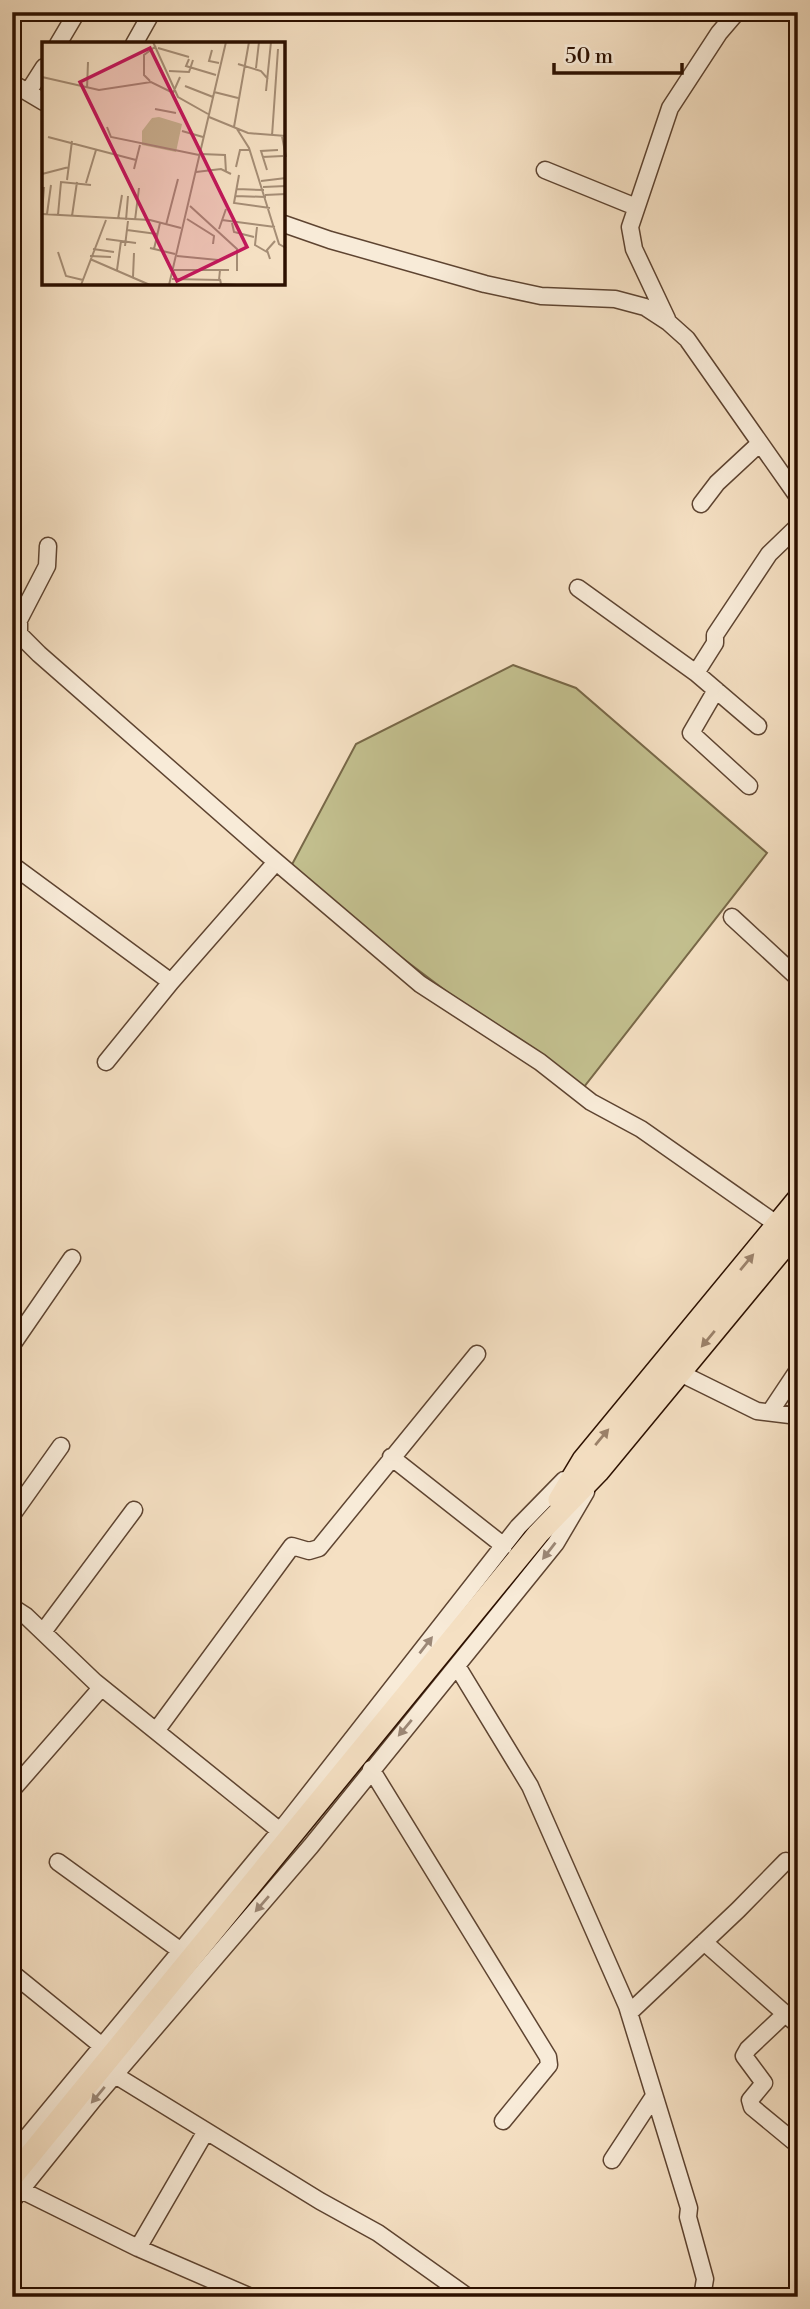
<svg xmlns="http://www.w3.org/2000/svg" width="810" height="2309" viewBox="0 0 810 2309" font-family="'Libre Bodoni',serif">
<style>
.green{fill:#c3c08f;stroke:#786848;stroke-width:2}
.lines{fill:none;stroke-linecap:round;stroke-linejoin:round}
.minor-casing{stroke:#5e4431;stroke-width:19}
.major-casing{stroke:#2c1000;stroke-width:24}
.minor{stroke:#f8ebd8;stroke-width:16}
.major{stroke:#f5e0c3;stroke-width:21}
.oneway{fill:#9b826b}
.oneway2{fill:#9c8877}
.inset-road{fill:none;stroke:#a58d75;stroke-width:2}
.view{fill:#c2185b;fill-opacity:0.15;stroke:#c2185b;stroke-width:3.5}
.inset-edge{fill:none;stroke:#2c1000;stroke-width:3.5}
</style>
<rect width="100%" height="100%" fill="#f5e0c3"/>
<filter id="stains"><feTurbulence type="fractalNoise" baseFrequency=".00286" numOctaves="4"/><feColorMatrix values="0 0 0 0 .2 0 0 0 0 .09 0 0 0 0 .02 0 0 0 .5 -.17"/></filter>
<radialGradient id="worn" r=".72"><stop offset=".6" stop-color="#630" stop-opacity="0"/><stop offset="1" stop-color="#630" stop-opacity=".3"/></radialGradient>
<path class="green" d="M 513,665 L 576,688 L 767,853 L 580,1092 L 288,872 L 356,744 Z"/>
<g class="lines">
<defs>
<path id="minor" d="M 58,44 L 77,12
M 134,44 L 152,12
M 12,83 L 44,102
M 28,92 L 44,67
M 545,170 L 636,207
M 284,224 L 330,240 L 485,284 L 541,296 L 615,299 L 645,307 L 668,322 L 687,339 L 798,497
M 667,319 L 634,249 L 630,227 L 670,108 L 719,33 L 737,12
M 701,504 L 717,483 L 760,443
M 48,546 L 47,566 L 19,620 L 19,634 L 39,654 L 267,854 L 420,984 L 540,1062 L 591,1102 L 641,1129 L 778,1225
M 578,588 L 696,673 L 758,726
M 696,673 L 715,643 L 715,635 L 769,554 L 798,526
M 716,690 L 691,733 L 749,786
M 12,865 L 171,982
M 732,917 L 798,978
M 106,1062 L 171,982 L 276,862
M 12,1345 L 72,1258
M 680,1373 L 757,1411 L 798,1416
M 770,1412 L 798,1370
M 391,1457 L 504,1546
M 12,1515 L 61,1446
M 12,1607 L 26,1616 L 95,1682 L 280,1831
M 43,1632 L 134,1510
M 457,1666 L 530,1786 L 627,2006 L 689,2208 L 688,2217 L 705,2279 L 702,2297
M 156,1731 L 292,1546 L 309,1551 L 319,1548 L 477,1354
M 371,1769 L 548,2057 L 549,2065 L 503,2121
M 12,1790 L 101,1688
M 58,1862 L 181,1951
M 704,1942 L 798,2025
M 12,1973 L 102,2046
M 629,2013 L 738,1910 L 786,1861
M 785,2014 L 748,2049 L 744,2056 L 764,2083 L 750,2100 L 752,2107 L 798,2145
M 115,2075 L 320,2201 L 378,2233 L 468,2297
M 12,2155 L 280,1831 L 518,1527 L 564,1480
M 612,2160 L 654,2096
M 21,2190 L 138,2248 L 251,2297
M 12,2201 L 94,2099 L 311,1846 L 556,1543 L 586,1492
M 138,2248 L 206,2131"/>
<path id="major" d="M 559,1500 L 583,1460 L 798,1199
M 12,2177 L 538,1534 L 598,1472 L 798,1230"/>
</defs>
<use href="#minor" class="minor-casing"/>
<use href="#major" class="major-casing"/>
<use href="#minor" class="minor"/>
<use href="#major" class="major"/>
</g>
<defs><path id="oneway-solid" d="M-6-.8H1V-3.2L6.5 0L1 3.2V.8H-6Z" transform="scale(1.75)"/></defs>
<g class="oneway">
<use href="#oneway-solid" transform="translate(747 1262) rotate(-50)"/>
<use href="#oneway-solid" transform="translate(708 1339) rotate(130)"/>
<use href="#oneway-solid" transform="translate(602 1437) rotate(-50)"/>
</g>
<g class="oneway2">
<use href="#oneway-solid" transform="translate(549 1551) rotate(128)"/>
<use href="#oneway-solid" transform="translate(426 1645) rotate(-52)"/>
<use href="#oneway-solid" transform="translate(405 1728) rotate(130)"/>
<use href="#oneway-solid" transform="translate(262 1904) rotate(131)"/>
<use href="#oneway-solid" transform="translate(98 2095) rotate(130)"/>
</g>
<g transform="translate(42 42)">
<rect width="243" height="243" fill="#f5e0c3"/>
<path d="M 117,75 L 140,82 L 134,110 L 100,103 L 100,89 L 110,76 Z" fill="#c3c08f"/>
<path class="inset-road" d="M 111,0 L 136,55 L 166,72M 116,6 L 147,15M 170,8 L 167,19 L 177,21M 147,17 L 144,24 L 174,33M 196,22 L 219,29 L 226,37M 214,26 L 217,0M 127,29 L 147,30 L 151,18M 0,35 L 57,48 L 109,40 L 131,51 L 138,35M 108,39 L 102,33 L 102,13 L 114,4M 143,44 L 171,55M 45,47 L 46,20M 224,49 L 229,0M 172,50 L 196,56M 113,67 L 134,71M 167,75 L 206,91 L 244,94M 65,85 L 69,95 L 157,113M 192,85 L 207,0M 195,87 L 207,106 L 237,202 L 244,206M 140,89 L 161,95M 230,94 L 236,7M 240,94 L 244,115M 6,95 L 94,118M 159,112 L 183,113 L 184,130M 220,115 L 241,114M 194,125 L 198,108 L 207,108M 92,127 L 98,103M 225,128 L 219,109 L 236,108M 154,130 L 179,127 L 189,132M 0,132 L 27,125M 197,133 L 192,161 L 228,166M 25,138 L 30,99M 219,139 L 244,136M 44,141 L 54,108M 221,145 L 244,144M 195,147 L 222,148M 223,153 L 244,152M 193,154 L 224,155M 148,164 L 195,207 L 195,229M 0,171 L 2,145M 0,172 L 108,178 L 139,186M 5,172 L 9,143M 16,173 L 19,140 L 49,143M 30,174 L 35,140M 76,177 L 80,153M 145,177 L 172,194 L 171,202M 84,178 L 86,154M 93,178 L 97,146M 180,178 L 233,185M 190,181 L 192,190 L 212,195M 124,183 L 136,137M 215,185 L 213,203 L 225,210M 177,187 L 184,167M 85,188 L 115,192M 64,197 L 94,201M 83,204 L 86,179M 108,206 L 133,212M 51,207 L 72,210M 112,207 L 118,181M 16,210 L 24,234 L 41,238M 48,214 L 69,215M 135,214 L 176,218M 48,217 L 108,243M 228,217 L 225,208 L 233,199M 75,228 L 79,199M 132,228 L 187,228M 91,235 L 92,211M 130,237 L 177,238 L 178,228M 178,237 L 179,242 L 195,243M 39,243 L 64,178M 127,243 L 184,0"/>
<path class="view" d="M 108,6 L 205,205 L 135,239 L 38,40 Z"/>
<rect width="243" height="243" class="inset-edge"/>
</g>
<rect width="810" height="2309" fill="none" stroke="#f5e0c3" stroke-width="42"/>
<rect x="14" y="14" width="782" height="2281" fill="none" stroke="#2c1000" stroke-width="3.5"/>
<rect x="21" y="21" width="768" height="2267" fill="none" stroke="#2c1000" stroke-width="2"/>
<path d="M554 63v10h128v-10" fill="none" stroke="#2c1000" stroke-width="3.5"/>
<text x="565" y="63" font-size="21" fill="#2c1000" stroke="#f8ebd8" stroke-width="5" paint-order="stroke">50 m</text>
<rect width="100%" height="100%" filter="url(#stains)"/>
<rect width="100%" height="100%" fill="url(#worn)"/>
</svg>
